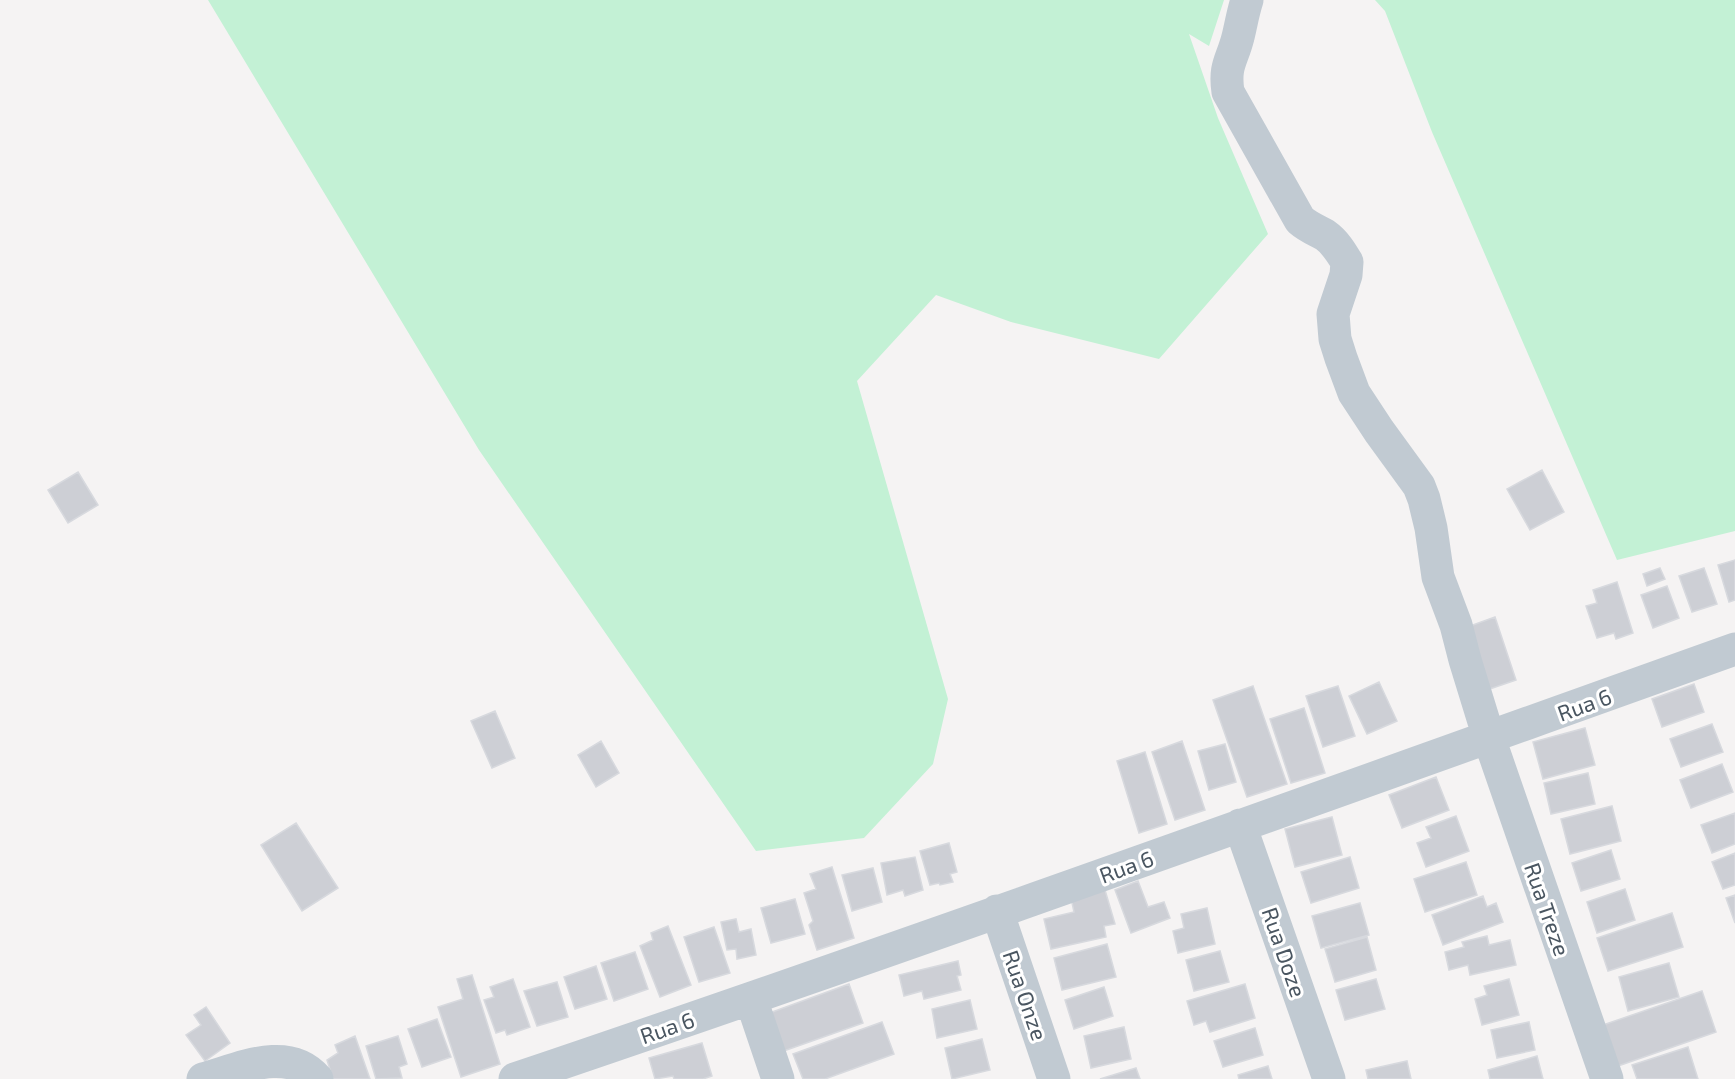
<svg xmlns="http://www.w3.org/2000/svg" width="1735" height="1079" viewBox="0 0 1735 1079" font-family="'Exo 2',sans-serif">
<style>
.green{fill:#c3f1d5}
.building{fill:#cdcfd5;stroke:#d7d9de;stroke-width:1.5}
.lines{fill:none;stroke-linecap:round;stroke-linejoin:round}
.minor{stroke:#c1cad2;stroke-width:33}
.labels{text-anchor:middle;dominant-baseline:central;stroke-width:6;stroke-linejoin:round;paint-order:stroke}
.street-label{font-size:22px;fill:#4a5661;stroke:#fff}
</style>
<rect width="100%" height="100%" fill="#f5f3f3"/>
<path class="green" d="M 208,0 L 1224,0 L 1209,46 L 1189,34 L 1218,118 L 1268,234 L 1159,359 L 1011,322 L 936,295 L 857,381 L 948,699 L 933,764 L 864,838 L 756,851 L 479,450 Z
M 1375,0 L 1735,0 L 1735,531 L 1617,560 L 1432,132 L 1385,11 Z"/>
<path class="building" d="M 1542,470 L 1564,512 L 1530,530 L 1507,489 Z
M 78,472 L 98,505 L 68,523 L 48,490 Z
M 1735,560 L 1735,600 L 1729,602 L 1718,565 Z
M 1660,568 L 1665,579 L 1647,586 L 1643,574 Z
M 1704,568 L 1717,604 L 1692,612 L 1679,576 Z
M 1617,582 L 1633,633 L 1616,639 L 1614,633 L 1597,638 L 1586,606 L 1597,603 L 1593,590 Z
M 1667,586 L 1679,618 L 1653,628 L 1641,595 Z
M 1495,617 L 1516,680 L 1478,693 L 1459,630 Z
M 1379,682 L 1397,721 L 1367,734 L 1349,696 Z
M 1694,684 L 1704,712 L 1662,727 L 1652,699 Z
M 1253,686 L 1287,784 L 1247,797 L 1213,700 Z
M 1338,686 L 1355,736 L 1323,747 L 1306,696 Z
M 1304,708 L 1325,773 L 1291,783 L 1270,719 Z
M 495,711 L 515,758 L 492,768 L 471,721 Z
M 1712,724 L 1723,752 L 1681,767 L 1670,739 Z
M 1585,728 L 1595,765 L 1543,779 L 1533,742 Z
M 601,741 L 619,773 L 596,787 L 578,755 Z
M 1182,741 L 1205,810 L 1175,820 L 1152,752 Z
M 1225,744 L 1236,782 L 1209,790 L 1198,751 Z
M 1145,752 L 1167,824 L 1139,833 L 1117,761 Z
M 1722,764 L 1733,792 L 1691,808 L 1680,780 Z
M 1588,773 L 1595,804 L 1551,814 L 1544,783 Z
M 1436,777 L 1449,810 L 1402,828 L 1389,795 Z
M 1612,806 L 1621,841 L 1570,854 L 1561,819 Z
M 1735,813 L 1735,844 L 1712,853 L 1701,825 Z
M 1456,816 L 1469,851 L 1426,867 L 1417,843 L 1431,838 L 1426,827 Z
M 1332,817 L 1342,855 L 1295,867 L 1285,829 Z
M 296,823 L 338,888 L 302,911 L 261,845 Z
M 949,843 L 957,872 L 950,874 L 953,882 L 940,885 L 939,883 L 930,885 L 920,851 Z
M 1611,850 L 1620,879 L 1581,891 L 1572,863 Z
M 1735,853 L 1735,885 L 1723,889 L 1712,862 Z
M 915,857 L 923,890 L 905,896 L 903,890 L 887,895 L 881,863 Z
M 1350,857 L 1359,888 L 1311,903 L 1301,872 Z
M 1466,862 L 1477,895 L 1425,912 L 1414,879 Z
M 832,867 L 854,938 L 817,950 L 809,925 L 813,921 L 804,893 L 816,889 L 810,874 Z
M 873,868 L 882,902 L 852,911 L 842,875 Z
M 1138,881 L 1148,907 L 1164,902 L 1170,918 L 1131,933 L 1115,890 Z
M 1625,889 L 1635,920 L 1597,933 L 1587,902 Z
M 1105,890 L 1115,924 L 1104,926 L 1106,937 L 1051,949 L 1044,919 L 1074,912 L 1071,898 Z
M 1735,895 L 1735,923 L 1726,898 Z
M 1483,896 L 1487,907 L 1496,903 L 1503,922 L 1443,945 L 1432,915 Z
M 795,899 L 805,934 L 771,943 L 761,908 Z
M 1360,903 L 1369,935 L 1321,948 L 1312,916 Z
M 1207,908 L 1215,944 L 1178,953 L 1173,931 L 1184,928 L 1181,914 Z
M 1672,913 L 1683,947 L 1608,971 L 1597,938 Z
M 736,919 L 739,932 L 751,929 L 756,955 L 737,959 L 736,949 L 727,950 L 721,922 Z
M 668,926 L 691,985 L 660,997 L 640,946 L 653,940 L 651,933 Z
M 714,927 L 730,973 L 699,982 L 684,937 Z
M 1487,936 L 1489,945 L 1510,940 L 1516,965 L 1470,975 L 1468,965 L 1449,970 L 1445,952 L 1464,947 L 1462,942 Z
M 1367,937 L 1376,970 L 1335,982 L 1325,949 Z
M 1107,944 L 1116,977 L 1062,990 L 1054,958 Z
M 1220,951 L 1229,982 L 1194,991 L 1186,960 Z
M 635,952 L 648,989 L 614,1001 L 601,963 Z
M 958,961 L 961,975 L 957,976 L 961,990 L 924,999 L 922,991 L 904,996 L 899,975 Z
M 1669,963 L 1679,997 L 1628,1011 L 1619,977 Z
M 596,966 L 607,999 L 575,1009 L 564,977 Z
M 472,975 L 500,1064 L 461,1077 L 438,1007 L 463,999 L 457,979 Z
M 513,979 L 530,1027 L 507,1035 L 505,1030 L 496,1033 L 484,1000 L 494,997 L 490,987 Z
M 1376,979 L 1385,1009 L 1345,1020 L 1336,990 Z
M 1509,979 L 1519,1015 L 1482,1025 L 1475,999 L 1487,995 L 1484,986 Z
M 557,982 L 568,1017 L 537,1026 L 524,991 Z
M 849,984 L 863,1023 L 778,1053 L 764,1015 Z
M 1245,984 L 1255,1018 L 1210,1032 L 1206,1021 L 1194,1025 L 1187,1001 Z
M 1104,987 L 1113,1016 L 1074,1029 L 1065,1000 Z
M 1702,991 L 1716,1032 L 1618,1066 L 1603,1025 Z
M 970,1000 L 977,1029 L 937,1038 L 932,1009 Z
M 206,1007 L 230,1043 L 205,1061 L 186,1035 L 201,1025 L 194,1015 Z
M 437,1019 L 451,1057 L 422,1067 L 408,1029 Z
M 882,1022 L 894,1054 L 825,1079 L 803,1079 L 793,1054 Z
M 1529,1022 L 1535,1050 L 1497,1058 L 1491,1030 Z
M 1124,1027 L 1131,1059 L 1091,1068 L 1084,1036 Z
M 1255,1028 L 1263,1055 L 1223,1067 L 1214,1041 Z
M 355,1036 L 370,1079 L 333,1079 L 327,1060 L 338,1053 L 335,1045 Z
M 398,1036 L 407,1064 L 399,1067 L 402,1078 L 376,1079 L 366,1046 Z
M 982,1039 L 990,1070 L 952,1079 L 945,1048 Z
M 702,1043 L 712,1076 L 703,1079 L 674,1079 L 673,1076 L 655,1079 L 649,1058 Z
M 1688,1047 L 1698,1079 L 1637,1079 L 1632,1065 Z
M 1537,1056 L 1543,1079 L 1490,1079 L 1488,1070 Z
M 1407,1061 L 1411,1079 L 1368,1079 L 1366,1070 Z
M 1268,1066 L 1272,1079 L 1239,1079 L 1238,1075 Z
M 1136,1068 L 1140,1079 L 1100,1079 Z"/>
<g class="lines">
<path class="minor" d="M 1247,0 C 1243,12 1241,25 1238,37 C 1232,61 1224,65 1228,92 L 1300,220 C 1308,227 1316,230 1325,235 C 1335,242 1341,252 1347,262 L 1346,275 L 1333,314 L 1335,339 L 1341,358 L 1354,393 L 1379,431 L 1419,486 L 1424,499 L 1431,528 L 1438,577 L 1456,625 L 1465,660 L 1489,738 L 1607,1079
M 1240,825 L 1329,1079
M 997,911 L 1054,1079
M 751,999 L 778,1079
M 203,1079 C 239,1069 288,1045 317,1079
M 515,1079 C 923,941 1329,794 1735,649"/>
</g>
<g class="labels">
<g class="street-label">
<text transform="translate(1584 704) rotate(-20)">Rua 6</text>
<text transform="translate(1126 866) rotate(-20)">Rua 6</text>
<text transform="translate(1548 909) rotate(71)">Rua Treze</text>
<text transform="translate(1285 952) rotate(71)">Rua Doze</text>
<text transform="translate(1026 995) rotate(71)">Rua Onze</text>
<text transform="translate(667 1027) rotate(-19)">Rua 6</text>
</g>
</g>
</svg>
